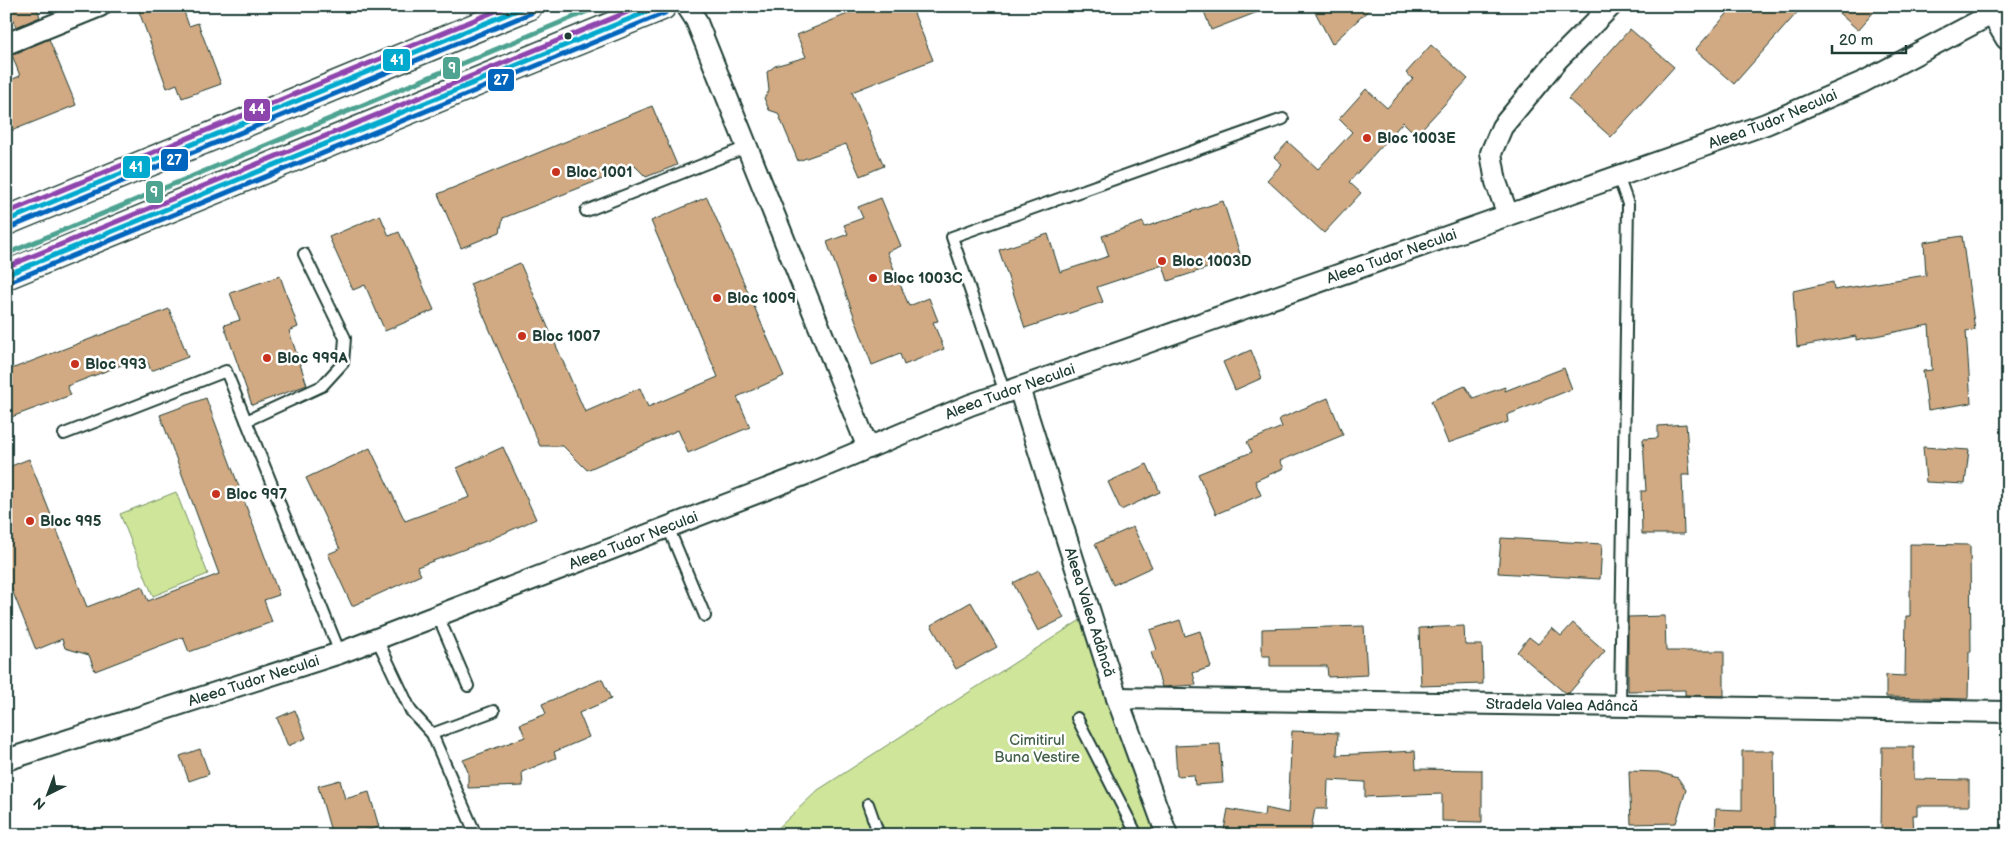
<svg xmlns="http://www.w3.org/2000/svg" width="2014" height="841" viewBox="0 0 2014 841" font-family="'Balsamiq Sans',sans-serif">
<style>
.green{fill:#cee59a;stroke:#769167}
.building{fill:#d1aa83;stroke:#1f3d34}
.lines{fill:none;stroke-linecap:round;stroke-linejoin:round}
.service-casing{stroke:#1f3d34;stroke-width:14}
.minor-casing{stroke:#1f3d34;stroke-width:24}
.tertiary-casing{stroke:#1f3d34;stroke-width:29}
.secondary-casing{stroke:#1f3d34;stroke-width:31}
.service{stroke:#fff;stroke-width:10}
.minor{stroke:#fff;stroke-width:20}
.tertiary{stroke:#fff;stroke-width:25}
.secondary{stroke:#fff;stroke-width:28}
.bus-1-casing{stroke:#fff;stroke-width:9}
.bus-2-casing{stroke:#fff;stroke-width:9}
.bus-3-casing{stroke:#fff;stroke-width:9}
.bus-1{stroke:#00a9ce;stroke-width:5}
.bus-2{stroke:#0065bd;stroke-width:5}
.bus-3{stroke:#8e44ad;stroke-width:5}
.tram-1-casing{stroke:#fff;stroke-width:9}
.tram-1{stroke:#4ea391;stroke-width:5}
.bus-dot{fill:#1f3d34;stroke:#fff;stroke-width:2}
.poi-dot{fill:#c8321e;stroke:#fff;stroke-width:2}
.labels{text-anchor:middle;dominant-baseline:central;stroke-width:5;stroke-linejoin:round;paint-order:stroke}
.street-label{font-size:15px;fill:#1f3d34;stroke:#fff}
.poi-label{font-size:15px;font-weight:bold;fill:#1f3d34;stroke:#fff;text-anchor:start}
.park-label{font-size:15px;fill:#425f48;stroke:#fff}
.line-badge{stroke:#fff;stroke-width:2}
.badge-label{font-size:14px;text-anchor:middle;font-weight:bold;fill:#fff}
</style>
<rect width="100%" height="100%" fill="#fff"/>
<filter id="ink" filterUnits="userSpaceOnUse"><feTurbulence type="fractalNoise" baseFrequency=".02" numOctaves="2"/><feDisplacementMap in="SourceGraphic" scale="10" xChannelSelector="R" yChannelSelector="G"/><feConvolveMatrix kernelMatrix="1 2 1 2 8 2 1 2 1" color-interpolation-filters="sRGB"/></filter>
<g filter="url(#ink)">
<path class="green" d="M 176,492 L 208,574 L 153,596 L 120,514 Z
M 1082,619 L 1157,835 L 771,835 L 818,790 Z"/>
<path class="building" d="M 7,6 L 36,6 L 40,17 L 16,27 Z
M 137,6 L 182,6 L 189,26 L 198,23 L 221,84 L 182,98 L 177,84 L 167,88 Z
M 849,6 L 911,6 L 933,60 L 852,92 L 884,166 L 860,176 L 846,144 L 798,161 L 778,113 L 769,110 L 764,98 L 769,91 L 767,72 L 775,66 L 806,57 L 797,35 L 852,12 Z
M 1202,6 L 1268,6 L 1268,8 L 1211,30 Z
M 1312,6 L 1373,6 L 1332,44 Z
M 1734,6 L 1803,6 L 1734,84 L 1695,50 Z
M 1831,6 L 1879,6 L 1858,30 Z
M 1630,29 L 1674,67 L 1611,137 L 1568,99 Z
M 49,39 L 76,105 L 6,133 L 6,82 L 20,76 L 12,55 Z
M 1431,45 L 1468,79 L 1416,135 L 1403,122 L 1349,182 L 1361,193 L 1324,233 L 1267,180 L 1282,164 L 1274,157 L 1288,142 L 1318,169 L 1352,132 L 1339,119 L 1366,89 L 1387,108 L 1413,79 L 1406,73 Z
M 652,106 L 677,165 L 646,177 L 635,166 L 503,218 L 500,232 L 461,248 L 438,194 Z
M 707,197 L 784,376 L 737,397 L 750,427 L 688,453 L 678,430 L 587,470 L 563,446 L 540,446 L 470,284 L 520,263 L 585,412 L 640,388 L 648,407 L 718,377 L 651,221 Z
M 881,198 L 901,246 L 887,252 L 909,306 L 929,298 L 938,321 L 933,322 L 944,349 L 904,365 L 900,354 L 872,365 L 827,242 L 848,234 L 844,225 L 863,218 L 858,207 Z
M 1223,201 L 1241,257 L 1168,281 L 1163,265 L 1097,287 L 1103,302 L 1025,328 L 999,250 L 1048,234 L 1060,272 L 1109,256 L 1102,236 L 1143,222 L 1145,227 Z
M 380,215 L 389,236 L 399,232 L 434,310 L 385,331 L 365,285 L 353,290 L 329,237 Z
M 1962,236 L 1975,330 L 1966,331 L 1971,403 L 1928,410 L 1923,371 L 1932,370 L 1929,325 L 1856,340 L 1856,336 L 1797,347 L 1793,291 L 1833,282 L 1834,290 L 1926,275 L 1924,242 Z
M 280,276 L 298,327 L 289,331 L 307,385 L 252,405 L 224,325 L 240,320 L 230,293 Z
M 169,309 L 188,357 L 151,371 L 145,356 L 67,386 L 71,395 L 6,419 L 6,371 Z
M 1251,350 L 1262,378 L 1235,390 L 1223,362 Z
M 1564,368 L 1572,389 L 1507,415 L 1508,422 L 1448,443 L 1431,401 L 1465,386 L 1473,398 L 1505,387 L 1505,391 Z
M 206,398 L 279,595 L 264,600 L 272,622 L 189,652 L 183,637 L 95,671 L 89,655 L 65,648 L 62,639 L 36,650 L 6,575 L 6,468 L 29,459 L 87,607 L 142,586 L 148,601 L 219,574 L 160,415 Z
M 1328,398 L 1343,435 L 1280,461 L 1284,468 L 1255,481 L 1261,495 L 1216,514 L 1198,474 L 1252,452 L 1247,442 L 1282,427 L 1279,419 Z
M 1686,424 L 1690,475 L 1682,475 L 1684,534 L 1642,534 L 1641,491 L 1646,491 L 1643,439 L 1658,438 L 1658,426 Z
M 503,447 L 536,519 L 489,540 L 417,567 L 421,575 L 352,606 L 328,554 L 340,549 L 306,478 L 370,448 L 405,521 L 470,497 L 457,468 Z
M 1923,447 L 1969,450 L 1965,484 L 1926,482 Z
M 1147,464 L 1160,492 L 1121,510 L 1108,482 Z
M 1133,527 L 1152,567 L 1113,585 L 1095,544 Z
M 1501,538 L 1602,544 L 1600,579 L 1498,573 Z
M 1910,544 L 1970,545 L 1971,652 L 1969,652 L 1968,699 L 1886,697 L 1886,675 L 1905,676 L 1906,616 L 1910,616 Z
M 1039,570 L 1064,618 L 1038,631 L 1013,583 Z
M 971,602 L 997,647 L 956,669 L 931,625 Z
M 1665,616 L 1666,651 L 1724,651 L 1724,696 L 1685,695 L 1685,690 L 1628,691 L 1628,617 Z
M 1180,620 L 1185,636 L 1200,631 L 1211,667 L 1193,673 L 1196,685 L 1162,687 L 1151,652 L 1157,650 L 1150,630 Z
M 1573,623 L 1605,651 L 1569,693 L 1565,693 L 1517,652 L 1529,637 L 1538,644 L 1552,628 L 1561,636 Z
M 1364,626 L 1367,675 L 1328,677 L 1327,666 L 1270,666 L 1270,656 L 1262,656 L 1262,629 Z
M 1464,626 L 1465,645 L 1482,645 L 1483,684 L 1421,686 L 1419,628 Z
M 602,679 L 611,699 L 579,713 L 589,737 L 554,752 L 556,758 L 522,772 L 523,786 L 468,788 L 468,772 L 463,760 L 525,737 L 520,724 L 546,714 L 542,704 Z
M 295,710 L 306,738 L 288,746 L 277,718 Z
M 1292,731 L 1338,733 L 1337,755 L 1415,751 L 1416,769 L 1482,770 L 1482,822 L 1442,821 L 1442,794 L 1365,797 L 1365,782 L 1328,780 L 1327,809 L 1315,809 L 1310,835 L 1223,835 L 1228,809 L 1264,816 L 1265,808 L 1288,813 Z
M 1220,744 L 1223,783 L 1195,785 L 1194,775 L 1177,776 L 1175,746 Z
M 1882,747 L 1914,747 L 1914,779 L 1969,780 L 1969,806 L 1917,806 L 1917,815 L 1913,815 L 1914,835 L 1881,835 Z
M 200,749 L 209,774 L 189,781 L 180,756 Z
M 1742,751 L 1774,751 L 1775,835 L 1715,835 L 1716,809 L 1742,810 Z
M 1629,771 L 1659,772 L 1678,778 L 1686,790 L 1676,823 L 1631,824 Z
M 340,780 L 345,799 L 369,792 L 379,827 L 349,835 L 332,835 L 318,786 Z"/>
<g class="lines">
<defs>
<path id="service" d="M 1618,176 L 1628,204 L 1620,705
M 586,211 L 747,147
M 1005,393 L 952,237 L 1283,119
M 246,421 L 322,386 L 343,363 L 345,338 L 304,254
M 64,434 L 226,371 L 340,653
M 668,527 L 705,616
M 438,616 L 468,686
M 377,639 L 411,711 L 432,734 L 476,835
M 1077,718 L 1137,835
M 432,734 L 494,711
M 868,804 L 879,835"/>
<g id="minor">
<path d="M 687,6 L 696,20 L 868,448"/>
<path d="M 6,44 L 100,6"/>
<path d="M 1508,215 L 1496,182 L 1491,153 L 1502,127 L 1558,59 L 1611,6"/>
<path id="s1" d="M 1019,388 L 1117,698 L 1167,835"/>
<path id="s2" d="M 1117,698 L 2008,712"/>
<path id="s3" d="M 6,760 L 340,653 L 806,474 L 970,405 L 1766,124 L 1863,82 L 1994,13"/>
</g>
<path id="tertiary" d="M 2007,6 L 1994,13 L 2008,37"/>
<path id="secondary" d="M 6,221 L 528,6
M 6,275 L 662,6"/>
</defs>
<use href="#service" class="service-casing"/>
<use href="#minor" class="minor-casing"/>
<use href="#tertiary" class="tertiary-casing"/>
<use href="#secondary" class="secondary-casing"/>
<use href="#service" class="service"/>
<use href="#minor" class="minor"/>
<use href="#tertiary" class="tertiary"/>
<use href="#secondary" class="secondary"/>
<defs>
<path id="bus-1" d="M 6,221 L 527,6
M 6,275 L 661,6"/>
<path id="bus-2" d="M 9,228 L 531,13
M 9,282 L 665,13"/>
<path id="bus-3" d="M 6,213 L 508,6
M 6,267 L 642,6"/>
</defs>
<use href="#bus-1" class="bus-1-casing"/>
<use href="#bus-2" class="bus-2-casing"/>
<use href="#bus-3" class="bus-3-casing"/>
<use href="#bus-1" class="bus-1"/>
<use href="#bus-2" class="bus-2"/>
<use href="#bus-3" class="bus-3"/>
<defs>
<path id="tram-1" d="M 6,254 L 600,6"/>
</defs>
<use href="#tram-1" class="tram-1-casing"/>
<use href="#tram-1" class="tram-1"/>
</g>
</g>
<circle class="bus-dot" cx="568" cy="36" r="4.5"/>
<g class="poi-dot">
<circle cx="1367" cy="138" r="5"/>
<circle cx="556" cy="172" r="5"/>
<circle cx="1162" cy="261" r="5"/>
<circle cx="873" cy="278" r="5"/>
<circle cx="717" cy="298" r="5"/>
<circle cx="522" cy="336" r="5"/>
<circle cx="267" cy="358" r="5"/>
<circle cx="75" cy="364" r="5"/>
<circle cx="216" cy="494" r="5"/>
<circle cx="30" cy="521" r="5"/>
</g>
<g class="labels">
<g class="street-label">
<text stroke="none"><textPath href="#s3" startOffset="1880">Aleea Tudor Neculai</textPath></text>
<text stroke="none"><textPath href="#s3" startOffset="1475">Aleea Tudor Neculai</textPath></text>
<text stroke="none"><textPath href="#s3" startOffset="1070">Aleea Tudor Neculai</textPath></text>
<text stroke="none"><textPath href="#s3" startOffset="665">Aleea Tudor Neculai</textPath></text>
<text stroke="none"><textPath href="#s1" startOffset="235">Aleea Valea Adâncă</textPath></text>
<text stroke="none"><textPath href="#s3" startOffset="260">Aleea Tudor Neculai</textPath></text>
<text stroke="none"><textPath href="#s2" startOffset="445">Stradela Valea Adâncă</textPath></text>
</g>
<g class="poi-label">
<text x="1377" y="138">Bloc 1003E</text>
<text x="566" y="172">Bloc 1001</text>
<text x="1172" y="261">Bloc 1003D</text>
<text x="883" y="278">Bloc 1003C</text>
<text x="727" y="298">Bloc 1009</text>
<text x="532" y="336">Bloc 1007</text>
<text x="277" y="358">Bloc 999A</text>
<text x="85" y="364">Bloc 993</text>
<text x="226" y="494">Bloc 997</text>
<text x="40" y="521">Bloc 995</text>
</g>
<g class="park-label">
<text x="1037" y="740">Cimitirul<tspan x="1037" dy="17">Buna Vestire</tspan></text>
</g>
</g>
<g class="line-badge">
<rect x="382" y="48" width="29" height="24" rx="5" fill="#00a9ce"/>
<rect x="442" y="56" width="19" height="24" rx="5" fill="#4ea391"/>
<rect x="487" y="68" width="28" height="24" rx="5" fill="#0065bd"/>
<rect x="243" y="98" width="28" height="24" rx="5" fill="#8e44ad"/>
<rect x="160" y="148" width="29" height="24" rx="5" fill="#0065bd"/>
<rect x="122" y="155" width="29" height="24" rx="5" fill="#00a9ce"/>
<rect x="145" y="180" width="19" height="24" rx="5" fill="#4ea391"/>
</g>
<g class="badge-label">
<text x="397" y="65">41</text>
<text x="452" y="73">9</text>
<text x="501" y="85">27</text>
<text x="257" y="114">44</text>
<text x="174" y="165">27</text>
<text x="136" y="172">41</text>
<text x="154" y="197">9</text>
</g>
<rect width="2014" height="841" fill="none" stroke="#fff" stroke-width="25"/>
<rect x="12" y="12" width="1989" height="816" fill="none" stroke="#1f3d34" stroke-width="2" filter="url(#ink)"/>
<g transform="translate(48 794) rotate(222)" stroke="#ffffff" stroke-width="4" paint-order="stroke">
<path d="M0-4L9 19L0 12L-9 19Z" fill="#1f3d34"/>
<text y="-8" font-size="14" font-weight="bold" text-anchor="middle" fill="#1f3d34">N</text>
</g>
<path d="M1832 45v8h74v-8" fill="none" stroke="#1f3d34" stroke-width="2.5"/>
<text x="1839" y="45" font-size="15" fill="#1f3d34" stroke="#ffffff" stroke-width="4" paint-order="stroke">20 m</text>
</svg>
